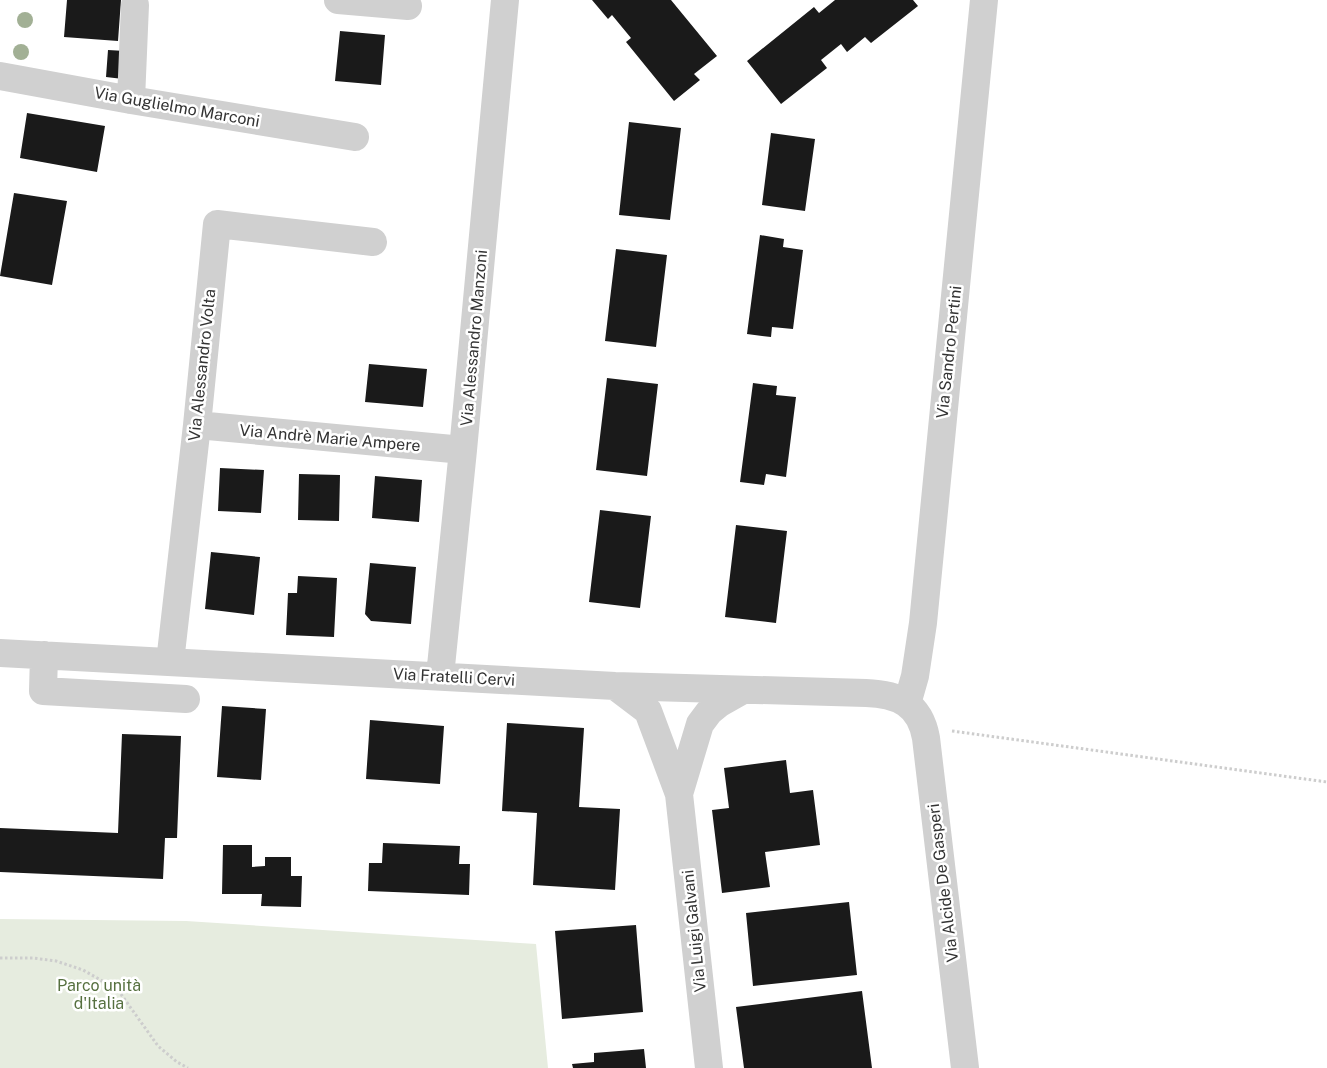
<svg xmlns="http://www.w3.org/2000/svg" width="1327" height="1068" viewBox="0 0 1327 1068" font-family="'Public Sans',sans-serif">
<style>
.green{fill:#e6ecdf}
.building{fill:#1a1a1a}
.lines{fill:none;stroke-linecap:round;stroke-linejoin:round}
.path{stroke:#cdcdcd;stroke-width:3;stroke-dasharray:2.5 2.5;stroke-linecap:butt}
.minor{stroke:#d0d0d0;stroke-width:28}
.tree{fill:#a2b095}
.labels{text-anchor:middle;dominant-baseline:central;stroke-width:5;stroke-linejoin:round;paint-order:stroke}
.street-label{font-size:16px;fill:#333;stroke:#fff}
.park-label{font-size:16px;fill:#56703f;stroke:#fff}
</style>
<rect width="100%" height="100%" fill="#fff"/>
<path class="green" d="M 0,919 L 186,921 L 536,944 L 548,1068 L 0,1068 Z"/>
<path class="building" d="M 67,0 L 121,0 L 118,41 L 64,37 Z
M 592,0 L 671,0 L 717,56 L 694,74 L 700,80 L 674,101 L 626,42 L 631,38 L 612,15 L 608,19 Z
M 835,0 L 913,0 L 918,6 L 871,43 L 865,37 L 847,52 L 841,44 L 821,60 L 827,68 L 781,104 L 747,61 L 814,7 L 819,13 Z
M 340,31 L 385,35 L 381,85 L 335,81 Z
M 108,50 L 125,51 L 123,79 L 106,77 Z
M 27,113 L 105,126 L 97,172 L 20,158 Z
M 629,122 L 681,128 L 670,220 L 619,215 Z
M 771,133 L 815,139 L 805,211 L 762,205 Z
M 14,193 L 67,201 L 52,285 L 0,276 Z
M 760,235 L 784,239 L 783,247 L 803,250 L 793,329 L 772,327 L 771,337 L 747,334 Z
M 616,249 L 667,255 L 656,347 L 605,341 Z
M 369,364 L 427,369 L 423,407 L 365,402 Z
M 607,378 L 658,384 L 647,476 L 596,470 Z
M 753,383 L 777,386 L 776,395 L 796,397 L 786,477 L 766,474 L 764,485 L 740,482 Z
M 220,468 L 264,470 L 261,513 L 218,511 Z
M 299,474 L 340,475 L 339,521 L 298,520 Z
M 375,476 L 422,480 L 419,522 L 372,518 Z
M 600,510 L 651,516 L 640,608 L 589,602 Z
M 736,525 L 787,531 L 776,623 L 725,617 Z
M 211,552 L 260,557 L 254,615 L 205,609 Z
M 370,563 L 416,567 L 411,624 L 371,621 L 365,614 Z
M 298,576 L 337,578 L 334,637 L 286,635 L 288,593 L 297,593 Z
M 222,706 L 266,709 L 261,780 L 217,777 Z
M 370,720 L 444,726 L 440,784 L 366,779 Z
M 507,723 L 584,728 L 579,807 L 620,809 L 615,890 L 533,885 L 537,813 L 502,811 Z
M 122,734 L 181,736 L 177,838 L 165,838 L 163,879 L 0,872 L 0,828 L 118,833 Z
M 786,760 L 790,793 L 813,790 L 820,845 L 765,852 L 770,887 L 722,893 L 712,810 L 729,808 L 724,768 Z
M 383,843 L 460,846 L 459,864 L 470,864 L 469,895 L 368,891 L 369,863 L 382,863 Z
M 223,845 L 252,845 L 252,867 L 265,866 L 265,857 L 291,857 L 291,876 L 302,876 L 301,907 L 261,906 L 262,894 L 222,894 Z
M 849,902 L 857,975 L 753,986 L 746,913 Z
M 636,925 L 643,1012 L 562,1019 L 555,931 Z
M 862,991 L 872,1068 L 744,1068 L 736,1007 Z
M 644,1049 L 646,1068 L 573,1068 L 572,1064 L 594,1062 L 594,1053 Z"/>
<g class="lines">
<path class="path" d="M 952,731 L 1327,782
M 0,958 L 33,958 L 56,961 L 83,970 L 118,990 L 158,1046 L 177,1062 L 188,1068"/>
<path class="minor" d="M 338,0 L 408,6
M 0,76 L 131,100 L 355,137
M 131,100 L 135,5
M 197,425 L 463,450
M 0,653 L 615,686 L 866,693 C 898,694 920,704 926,738 L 965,1068
M 44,655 L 43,691 L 186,699
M 170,662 L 197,425 L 217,224 L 373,242
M 440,676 L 463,450 L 505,0
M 615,686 L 648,711 L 679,794 L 709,1068
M 907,704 L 915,676 L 923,623 L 984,0
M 679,794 L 700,724 L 709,712 L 720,703 L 743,690"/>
</g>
<g class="tree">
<circle cx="25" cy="20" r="8"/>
<circle cx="21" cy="52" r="8"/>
</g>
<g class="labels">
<g class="street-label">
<text transform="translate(177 107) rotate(10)">Via Guglielmo Marconi</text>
<text transform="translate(474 338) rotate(-85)">Via Alessandro Manzoni</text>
<text transform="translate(949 352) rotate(-84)">Via Sandro Pertini</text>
<text transform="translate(202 365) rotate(-84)">Via Alessandro Volta</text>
<text transform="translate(330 438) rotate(5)">Via Andrè Marie Ampere</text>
<text transform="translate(454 677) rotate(3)">Via Fratelli Cervi</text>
<text transform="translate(943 883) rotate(-97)">Via Alcide De Gasperi</text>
<text transform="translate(694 931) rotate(-96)">Via Luigi Galvani</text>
</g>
<g class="park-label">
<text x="99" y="985">Parco unità<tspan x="99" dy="18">d'Italia</tspan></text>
</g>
</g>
</svg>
